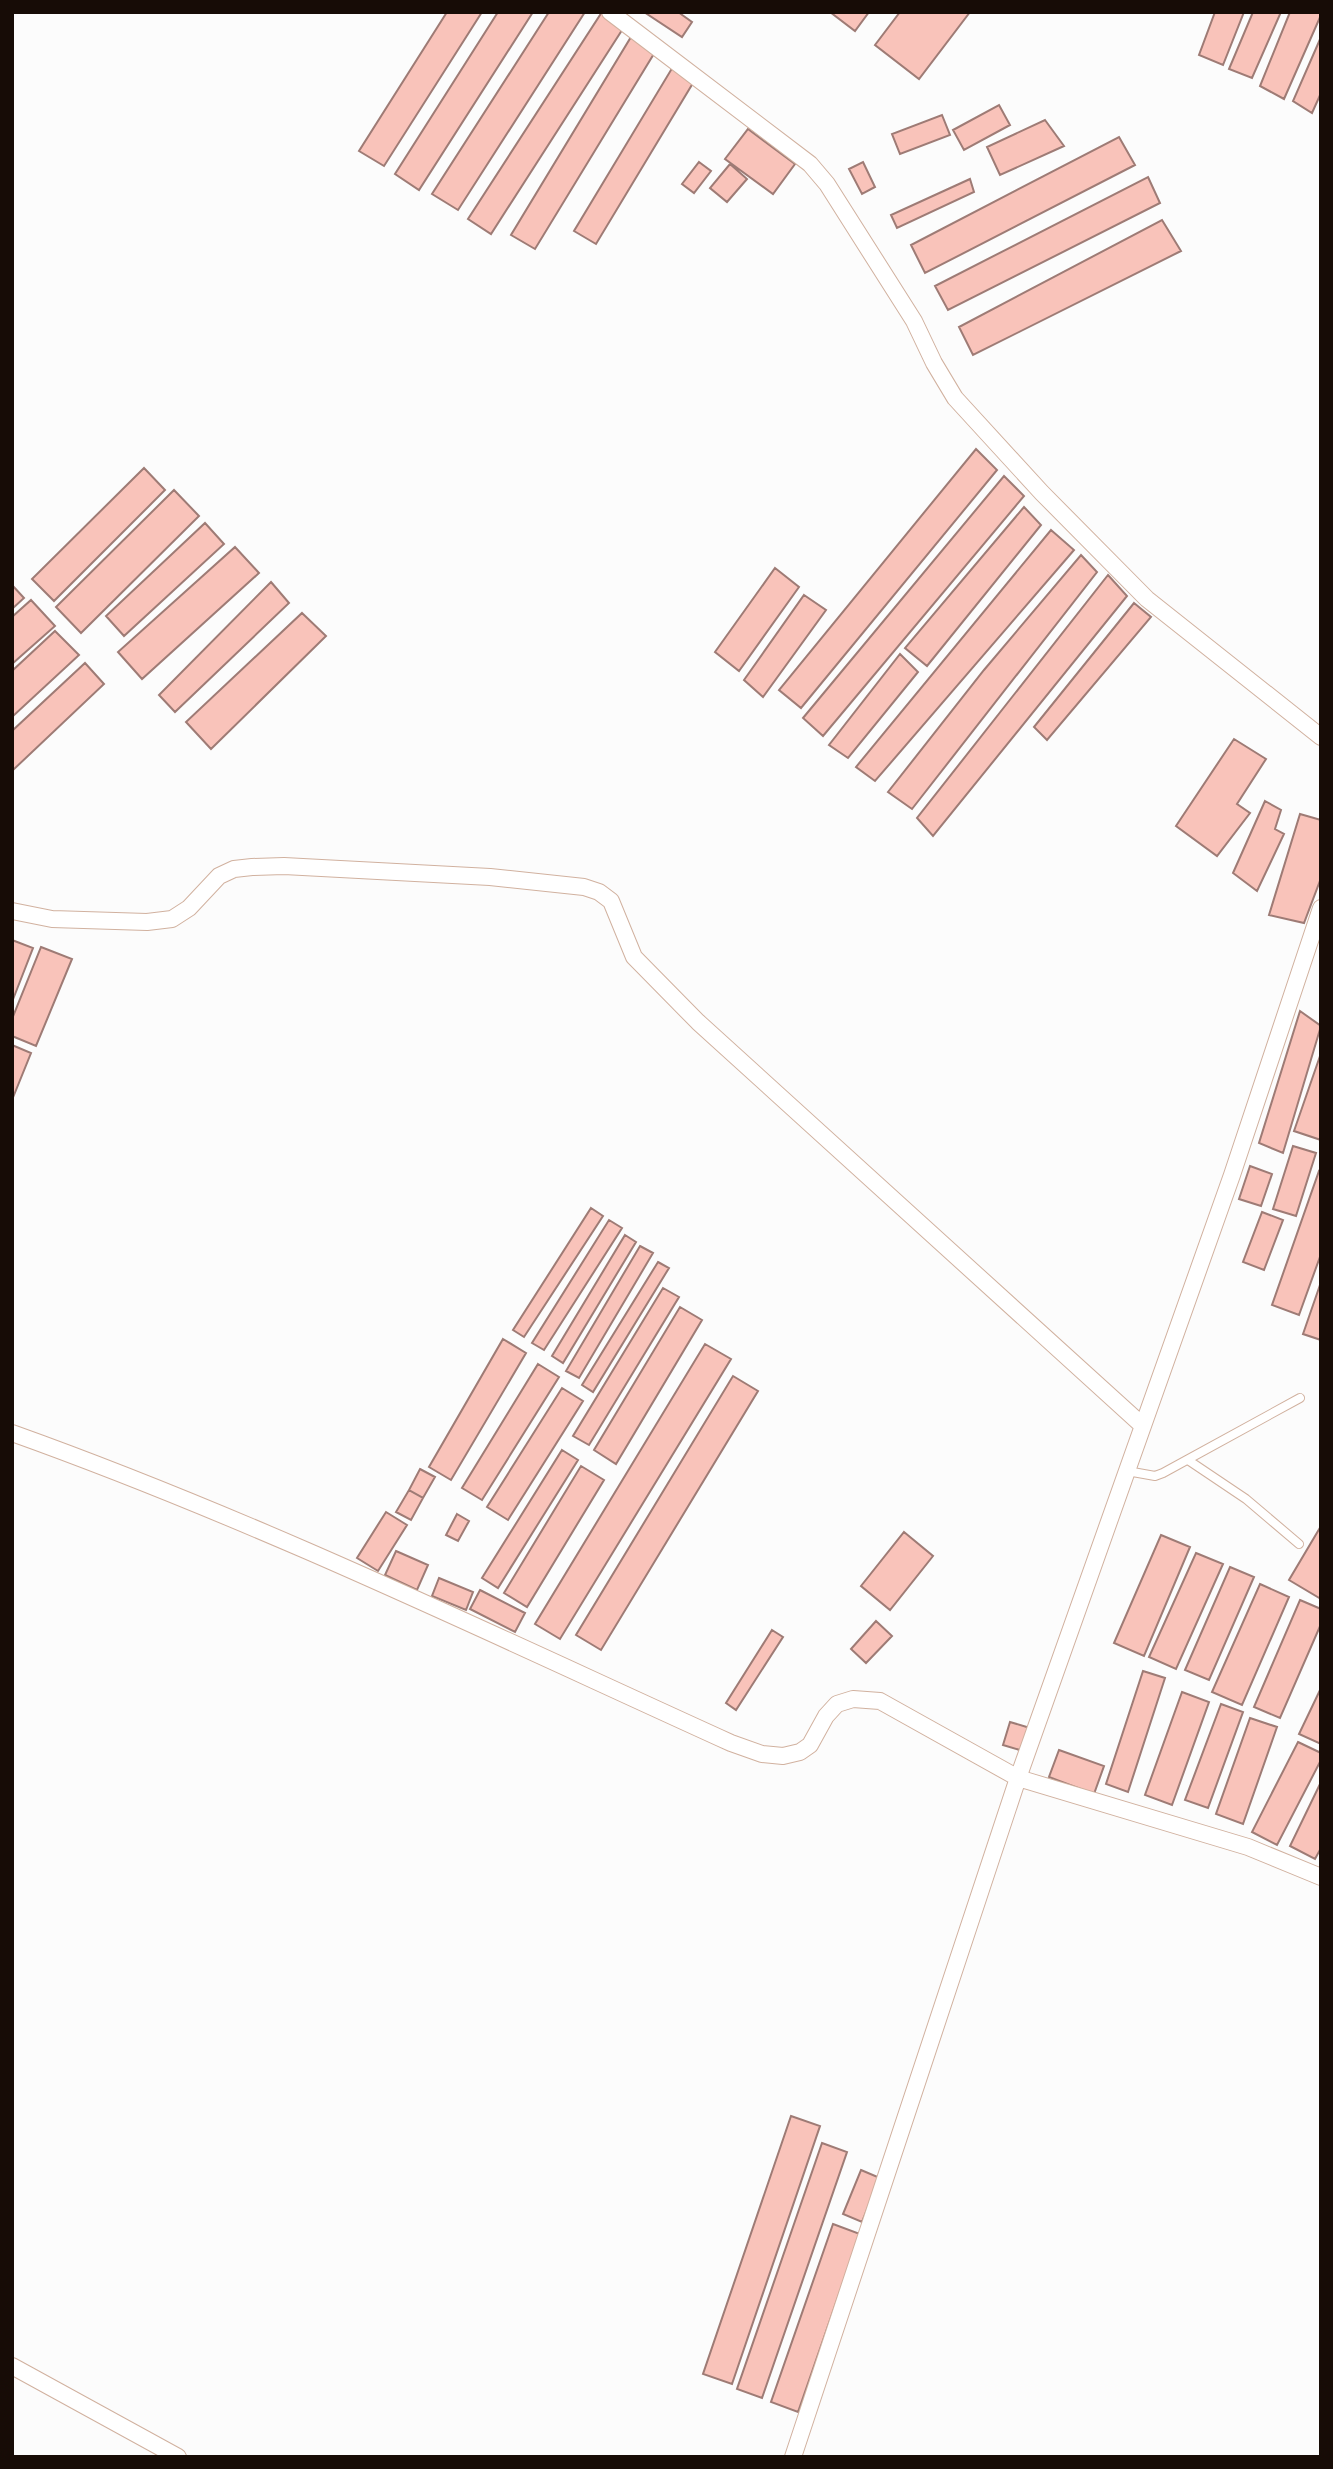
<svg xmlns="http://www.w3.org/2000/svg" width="1333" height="2469" viewBox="0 0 1333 2469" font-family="Raleway,sans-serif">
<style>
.building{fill:#f9c3ba;stroke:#9e7b75;stroke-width:2}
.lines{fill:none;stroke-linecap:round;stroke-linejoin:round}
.lane-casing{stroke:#d1b19f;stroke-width:10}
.street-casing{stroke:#d1b19f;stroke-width:18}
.lane{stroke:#fff;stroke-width:8}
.street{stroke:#fff;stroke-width:16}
</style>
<rect width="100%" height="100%" fill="#fcfcfc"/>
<path class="building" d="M 447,12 L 482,12 L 384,166 L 359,151 Z
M 498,12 L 533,12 L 419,190 L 395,174 Z
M 549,12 L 585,12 L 458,210 L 432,194 Z
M 602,12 L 624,27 L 491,234 L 468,219 Z
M 644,12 L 678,12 L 692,22 L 682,37 Z
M 830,12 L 869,12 L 855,31 Z
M 900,12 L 970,12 L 919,79 L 875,45 Z
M 1215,12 L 1244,12 L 1223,65 L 1199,55 Z
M 1253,12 L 1281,12 L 1252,78 L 1229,69 Z
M 1290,12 L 1321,12 L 1321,15 L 1284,99 L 1260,86 Z
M 631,37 L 655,52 L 535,249 L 511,235 Z
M 1321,37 L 1321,93 L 1312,113 L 1293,101 Z
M 674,65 L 696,78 L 596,244 L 574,231 Z
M 999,105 L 1010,125 L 964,150 L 953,130 Z
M 942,115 L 950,135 L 900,154 L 892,134 Z
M 1045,120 L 1064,146 L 1000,175 L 987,147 Z
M 748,129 L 795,164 L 773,194 L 725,159 Z
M 1119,137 L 1135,165 L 925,273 L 911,245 Z
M 699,162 L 711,171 L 694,193 L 682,184 Z
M 863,162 L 875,187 L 862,194 L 849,169 Z
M 730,164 L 747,179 L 727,202 L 710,188 Z
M 1148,177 L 1160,203 L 948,310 L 935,286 Z
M 970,179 L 974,192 L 897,228 L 891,215 Z
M 1162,220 L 1181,251 L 973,355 L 959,327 Z
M 976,449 L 997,470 L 801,708 L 779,690 Z
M 144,468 L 165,490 L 54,601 L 32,579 Z
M 1004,476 L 1024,496 L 823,736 L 803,718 Z
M 174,490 L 199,516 L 81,633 L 56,607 Z
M 1024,507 L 1041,525 L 927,666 L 905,648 Z
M 205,523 L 224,544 L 124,636 L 106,616 Z
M 1051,530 L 1074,550 L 875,781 L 856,767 Z
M 235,547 L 259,573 L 142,679 L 118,652 Z
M 1081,555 L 1097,572 L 912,809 L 888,792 L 984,670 Z
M 775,568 L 799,587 L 739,671 L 715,652 Z
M 1108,575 L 1127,596 L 933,836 L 917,818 Z
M 271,582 L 289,603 L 175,712 L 159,695 Z
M 12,585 L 24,598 L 12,609 Z
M 804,595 L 826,610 L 763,697 L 744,680 Z
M 31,600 L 55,626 L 12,664 L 12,617 Z
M 1134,603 L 1151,617 L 1047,740 L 1034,727 Z
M 302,613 L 326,636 L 211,749 L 186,722 Z
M 55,631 L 79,655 L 12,717 L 12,671 Z
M 900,654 L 918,672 L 848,758 L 829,745 Z
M 85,663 L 104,684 L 12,771 L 12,731 Z
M 1234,739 L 1266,759 L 1237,804 L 1250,813 L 1217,856 L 1176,826 Z
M 1265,801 L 1281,810 L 1275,829 L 1284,834 L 1257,891 L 1233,873 Z
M 1300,814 L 1321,820 L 1321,878 L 1304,923 L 1269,915 Z
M 12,940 L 33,948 L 12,1002 Z
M 41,947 L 72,959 L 36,1046 L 12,1036 L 12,1019 Z
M 1300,1011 L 1321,1026 L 1283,1153 L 1259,1143 Z
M 12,1045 L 31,1053 L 12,1100 Z
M 1320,1056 L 1321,1057 L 1321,1140 L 1294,1131 Z
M 1293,1146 L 1316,1153 L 1296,1216 L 1273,1209 Z
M 1250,1166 L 1272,1174 L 1261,1206 L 1239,1199 Z
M 1319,1171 L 1321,1172 L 1321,1254 L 1299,1315 L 1272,1305 Z
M 591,1208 L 603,1216 L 524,1337 L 513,1330 Z
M 1262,1212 L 1283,1220 L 1264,1270 L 1243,1262 Z
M 609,1220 L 622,1228 L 544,1350 L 532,1343 Z
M 625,1235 L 636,1242 L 563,1363 L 552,1356 Z
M 640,1246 L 653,1253 L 579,1378 L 566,1371 Z
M 658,1262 L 669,1268 L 593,1392 L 582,1385 Z
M 1321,1282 L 1321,1340 L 1303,1334 Z
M 663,1288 L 679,1297 L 589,1445 L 573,1436 Z
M 680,1307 L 702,1320 L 616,1464 L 594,1450 Z
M 503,1339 L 526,1353 L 451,1480 L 429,1467 Z
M 705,1344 L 731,1359 L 560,1639 L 535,1624 Z
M 538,1364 L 559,1377 L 482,1500 L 462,1488 Z
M 733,1376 L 758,1391 L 601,1650 L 576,1635 Z
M 562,1388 L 583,1401 L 508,1520 L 487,1507 Z
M 562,1450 L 578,1460 L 498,1588 L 482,1578 Z
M 581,1466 L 604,1480 L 527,1607 L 504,1593 Z
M 420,1469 L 435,1477 L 423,1498 L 409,1490 Z
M 409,1490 L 423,1498 L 411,1520 L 396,1512 Z
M 386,1512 L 407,1525 L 378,1571 L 357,1558 Z
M 457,1514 L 469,1521 L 458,1541 L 446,1535 Z
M 1321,1526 L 1321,1599 L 1289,1580 Z
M 904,1532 L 933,1556 L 890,1610 L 861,1586 Z
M 1161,1535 L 1190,1547 L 1144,1656 L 1114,1643 Z
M 396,1551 L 428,1565 L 417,1590 L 385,1575 Z
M 1196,1553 L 1223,1564 L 1176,1669 L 1149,1657 Z
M 1230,1567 L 1254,1577 L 1209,1680 L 1185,1670 Z
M 439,1578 L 473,1592 L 466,1610 L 432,1596 Z
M 1260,1584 L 1289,1597 L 1242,1705 L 1212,1692 Z
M 480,1590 L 525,1613 L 515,1632 L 470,1609 Z
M 1300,1600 L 1321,1609 L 1321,1624 L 1280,1718 L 1254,1707 Z
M 876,1621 L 892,1636 L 866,1663 L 851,1649 Z
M 772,1630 L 783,1637 L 736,1710 L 726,1703 Z
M 1143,1671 L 1165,1678 L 1128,1792 L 1106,1784 Z
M 1321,1688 L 1321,1744 L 1299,1734 Z
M 1182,1692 L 1209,1702 L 1172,1805 L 1145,1795 Z
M 1221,1704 L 1243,1712 L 1208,1808 L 1185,1800 Z
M 1250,1718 L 1277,1727 L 1243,1824 L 1216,1814 Z
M 1010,1722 L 1030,1728 L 1023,1751 L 1003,1745 Z
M 1298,1742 L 1321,1753 L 1321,1760 L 1277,1845 L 1252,1832 Z
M 1059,1750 L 1104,1766 L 1094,1794 L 1049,1777 Z
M 1321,1782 L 1321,1848 L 1315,1859 L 1290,1846 Z
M 791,2116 L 820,2126 L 732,2384 L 703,2374 Z
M 822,2143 L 847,2152 L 762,2398 L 737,2389 Z
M 861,2170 L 880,2178 L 862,2222 L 843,2214 Z
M 833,2224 L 860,2234 L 798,2412 L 771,2402 Z"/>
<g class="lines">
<defs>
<path id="lane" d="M 1188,1460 L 1246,1499 L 1299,1544
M 1127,1471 L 1155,1476 L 1163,1473 L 1300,1398"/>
<path id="street" d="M 610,12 L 810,164 L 827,184 L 914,321 L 934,363 L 955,398 L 1042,493 L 1147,599 L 1321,737
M 12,911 L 52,919 L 147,922 L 172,919 L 189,908 L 219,876 L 234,869 L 252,867 L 284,866 L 490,877 L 584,887 L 599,892 L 611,901 L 634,957 L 698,1022 L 1143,1426
M 12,1433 C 258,1521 493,1635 731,1743 L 762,1754 L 783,1756 L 800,1752 L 810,1745 L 826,1716 L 837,1704 L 853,1699 L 880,1701 L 1018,1778 L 1248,1847 L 1321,1877
M 12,2366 L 178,2457
M 793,2457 L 1018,1778 L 1232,1175 L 1321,908"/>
</defs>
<use href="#lane" class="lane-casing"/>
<use href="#street" class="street-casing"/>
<use href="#lane" class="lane"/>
<use href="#street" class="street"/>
</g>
<rect width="1333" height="2469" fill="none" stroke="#170c06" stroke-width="28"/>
</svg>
